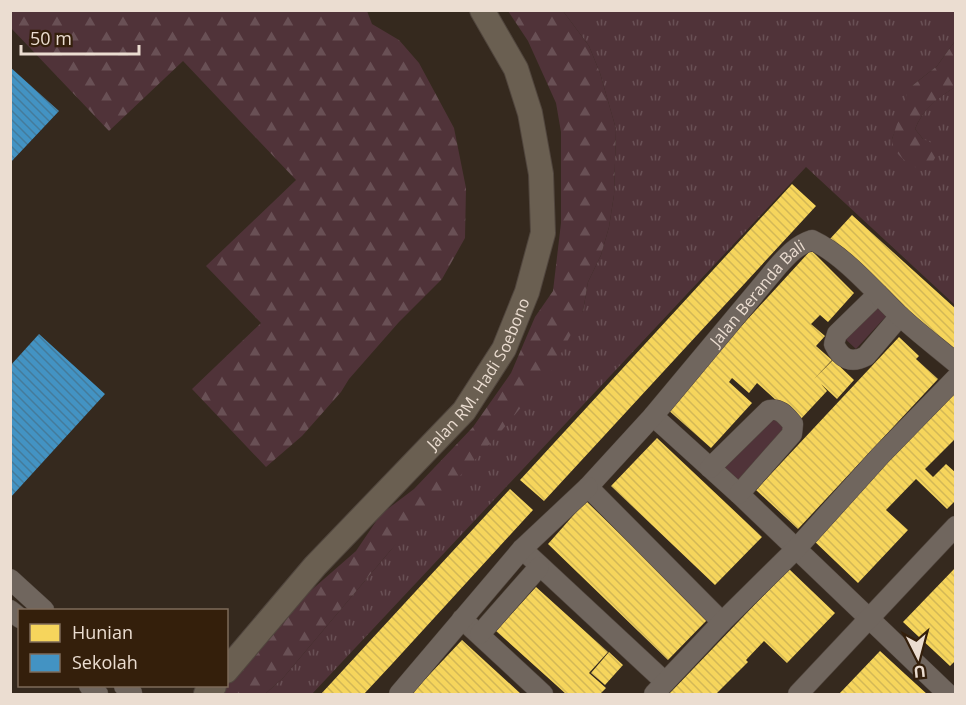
<svg xmlns="http://www.w3.org/2000/svg" width="966" height="705" viewBox="0 0 966 705" font-family="'Open Sans',sans-serif">
<style>
.grass{fill:url(#grass-tufts)}
.forest{fill:url(#forest-firs)}
.park{fill:#503339}
.homes{fill:url(#homes-back-hatch)}
.schools{fill:url(#schools-back-hatch)}
.lines{fill:none;stroke-linecap:round;stroke-linejoin:round}
.minor-casing{stroke:#51463e;stroke-width:21}
.major-casing{stroke:#51463e;stroke-width:26}
.minor{stroke:#70665e;stroke-width:20}
.major{stroke:#6a5f51;stroke-width:24}
.labels{text-anchor:middle;dominant-baseline:central;stroke-width:6;stroke-linejoin:round;paint-order:stroke}
.street-label{font-size:16px;fill:#ebddd1;stroke:#341f0b}
</style>
<defs>
<pattern id="grass-tufts" width="24" height="20" patternUnits="userSpaceOnUse" patternTransform="scale(1.5)"><rect width="24" height="20" fill="#503339"/><path d="M3 7l-1-3M5 7V3M7 7l1-3M15 17l-1-3M17 17v-4M19 17l1-3" fill="none" stroke="#695055"/></pattern>
<pattern id="forest-firs" width="22" height="20" patternUnits="userSpaceOnUse" patternTransform="scale(1.5)"><rect width="22" height="20" fill="#503339"/><path d="M5 1l3.5 6h-7zM16 11l3.5 6h-7z" fill="#695055"/></pattern>
<pattern id="homes-back-hatch" width="6" height="6" patternUnits="userSpaceOnUse" patternTransform="scale(1.5)"><rect width="6" height="6" fill="#f6d55c"/><path d="M-1 5l2 2M0 0l6 6M5-1l2 2" fill="none" stroke="#d3b856"/></pattern>
<pattern id="schools-back-hatch" width="6" height="6" patternUnits="userSpaceOnUse" patternTransform="scale(1.5)"><rect width="6" height="6" fill="#4393c3"/><path d="M-1 5l2 2M0 0l6 6M5-1l2 2" fill="none" stroke="#447b9b"/></pattern>
</defs>
<rect width="100%" height="100%" fill="#35291e"/>
<path class="grass" d="M 563,11 L 955,11 L 955,41 L 937,66 L 913,85 L 892,139 L 923,139 L 915,129 C 923,109 937,98 955,87 L 955,305 L 806,167 L 312,694 L 265,694 L 283,678 L 390,551 L 583,311 L 588,282 L 601,255 L 609,227 L 614,195 L 616,129 L 600,73 L 589,46 Z"/>
<path class="forest" d="M 11,10 L 367,11 L 372,24 L 399,40 L 419,63 L 454,128 L 466,188 L 465,238 L 442,279 L 399,322 L 349,379 L 341,392 L 302,436 L 266,467 L 192,389 L 261,323 L 206,266 L 296,180 L 183,61 L 109,131 L 11,28 Z
M 508,11 L 563,11 L 589,46 L 600,73 L 616,129 L 614,195 L 609,227 L 601,255 L 588,282 L 583,311 L 553,369 L 498,435 L 390,551 L 283,678 L 265,694 L 219,694 L 292,607 L 356,551 L 381,514 L 414,489 L 473,427 L 511,373 L 535,317 L 553,291 L 561,223 L 561,132 L 556,103 L 528,41 Z
M 955,41 L 955,87 C 938,98 922,110 915,129 L 923,139 L 930,142 L 936,156 L 929,169 L 922,171 C 909,163 893,156 892,139 L 907,94 L 913,85 L 937,66 Z"/>
<path class="park" d="M 876,301 L 889,313 L 856,349 L 843,337 Z
M 775,417 L 786,429 L 738,481 L 724,467 Z"/>
<path class="homes" d="M 792,184 L 816,206 L 544,501 L 520,480 Z
M 852,215 L 956,309 L 956,355 L 829,240 Z
M 811,250 L 854,293 L 828,322 L 820,315 L 811,324 L 825,336 L 816,346 L 832,360 L 814,379 L 833,360 L 854,380 L 837,399 L 821,384 L 827,391 L 799,421 L 757,383 L 749,393 L 732,378 L 729,382 L 752,403 L 711,448 L 666,408 Z
M 899,337 L 919,356 L 916,359 L 938,379 L 798,529 L 756,490 Z
M 956,390 L 956,438 L 925,469 L 933,477 L 946,464 L 956,473 L 956,500 L 947,509 L 916,479 L 886,510 L 908,530 L 858,583 L 812,539 Z
M 657,438 L 762,537 L 715,585 L 611,486 Z
M 510,489 L 533,510 L 392,664 L 364,694 L 321,694 Z
M 586,501 L 708,619 L 668,660 L 548,544 Z
M 956,567 L 956,660 L 950,666 L 903,622 Z
M 789,569 L 835,613 L 787,663 L 764,641 L 746,660 L 748,662 L 716,694 L 669,694 Z
M 536,587 L 608,652 L 589,673 L 606,688 L 600,694 L 566,694 L 496,631 Z
M 462,640 L 521,694 L 414,694 L 413,692 Z
M 880,651 L 905,674 L 927,694 L 839,694 Z
M 609,652 L 623,665 L 605,685 L 591,673 Z"/>
<path class="schools" d="M 10,67 L 59,111 L 10,163 Z
M 39,334 L 105,394 L 10,498 L 10,366 Z"/>
<g class="lines">
<defs>
<g id="minor">
<path d="M 878,294 L 837,334 L 834,344 C 841,359 851,364 866,356 L 900,316"/>
<path d="M 653,416 L 739,494 L 948,694"/>
<path d="M 710,468 L 769,410 C 781,408 786,416 793,424 L 792,434 L 739,494"/>
<path d="M 522,549 L 665,682"/>
<path d="M 10,579 L 44,610"/>
<path d="M 10,610 L 20,618"/>
<path d="M 462,619 L 543,694"/>
<path id="s1" d="M 722,622 L 588,487 L 653,416 L 778,266 C 788,255 797,245 812,240 C 844,255 874,291 899,315 C 917,332 937,347 956,363"/>
<path d="M 480,634 L 539,567"/>
<path d="M 89,686 L 98,694"/>
<path d="M 124,686 L 132,693"/>
<path d="M 399,694 L 522,549 L 588,487"/>
<path d="M 654,694 L 722,622 L 796,549 L 880,456 L 956,378"/>
<path d="M 798,694 L 956,526"/>
</g>
<g id="major">
<path id="s2" d="M 226,671 L 315,566 L 464,411 L 504,349 L 527,292 L 543,233 L 541,174 L 530,113 L 516,69 L 482,10"/>
<path d="M 206,694 L 214,686"/>
</g>
</defs>
<use href="#minor" class="minor-casing"/>
<use href="#major" class="major-casing"/>
<use href="#minor" class="minor"/>
<use href="#major" class="major"/>
</g>
<g class="labels">
<g class="street-label">
<text stroke="none"><textPath href="#s1" startOffset="448">Jalan Beranda Bali</textPath></text>
<text stroke="none"><textPath href="#s2" startOffset="392">Jalan RM. Hadi Soebono</textPath></text>
</g>
</g>
<rect width="966" height="705" fill="none" stroke="#ebddd1" stroke-width="24"/>
<rect x="18" y="609" width="210" height="78" fill="#341f0b" stroke="#7d6b5a" stroke-width="1.5"/>
<rect x="30" y="624" width="30" height="18" fill="#f6d55c" stroke="#7d6b5a" stroke-width="1.5"/>
<text x="72" y="639" font-size="18" fill="#ebddd1">Hunian</text>
<rect x="30" y="654" width="30" height="18" fill="#4393c3" stroke="#7d6b5a" stroke-width="1.5"/>
<text x="72" y="669" font-size="18" fill="#ebddd1">Sekolah</text>
<g transform="translate(918 657) rotate(174)" stroke="#341f0b" stroke-width="4.5" paint-order="stroke">
<path d="M0-4.5L10 22L0 15L-10 22Z" fill="#ebddd1"/>
<text y="-9" font-size="16" font-weight="bold" text-anchor="middle" fill="#ebddd1">U</text>
</g>
<path d="M21 45v9h118v-9" fill="none" stroke="#ebddd1" stroke-width="3"/>
<text x="30" y="45" font-size="18" fill="#ebddd1" stroke="#341f0b" stroke-width="4.5" paint-order="stroke">50 m</text>
</svg>
